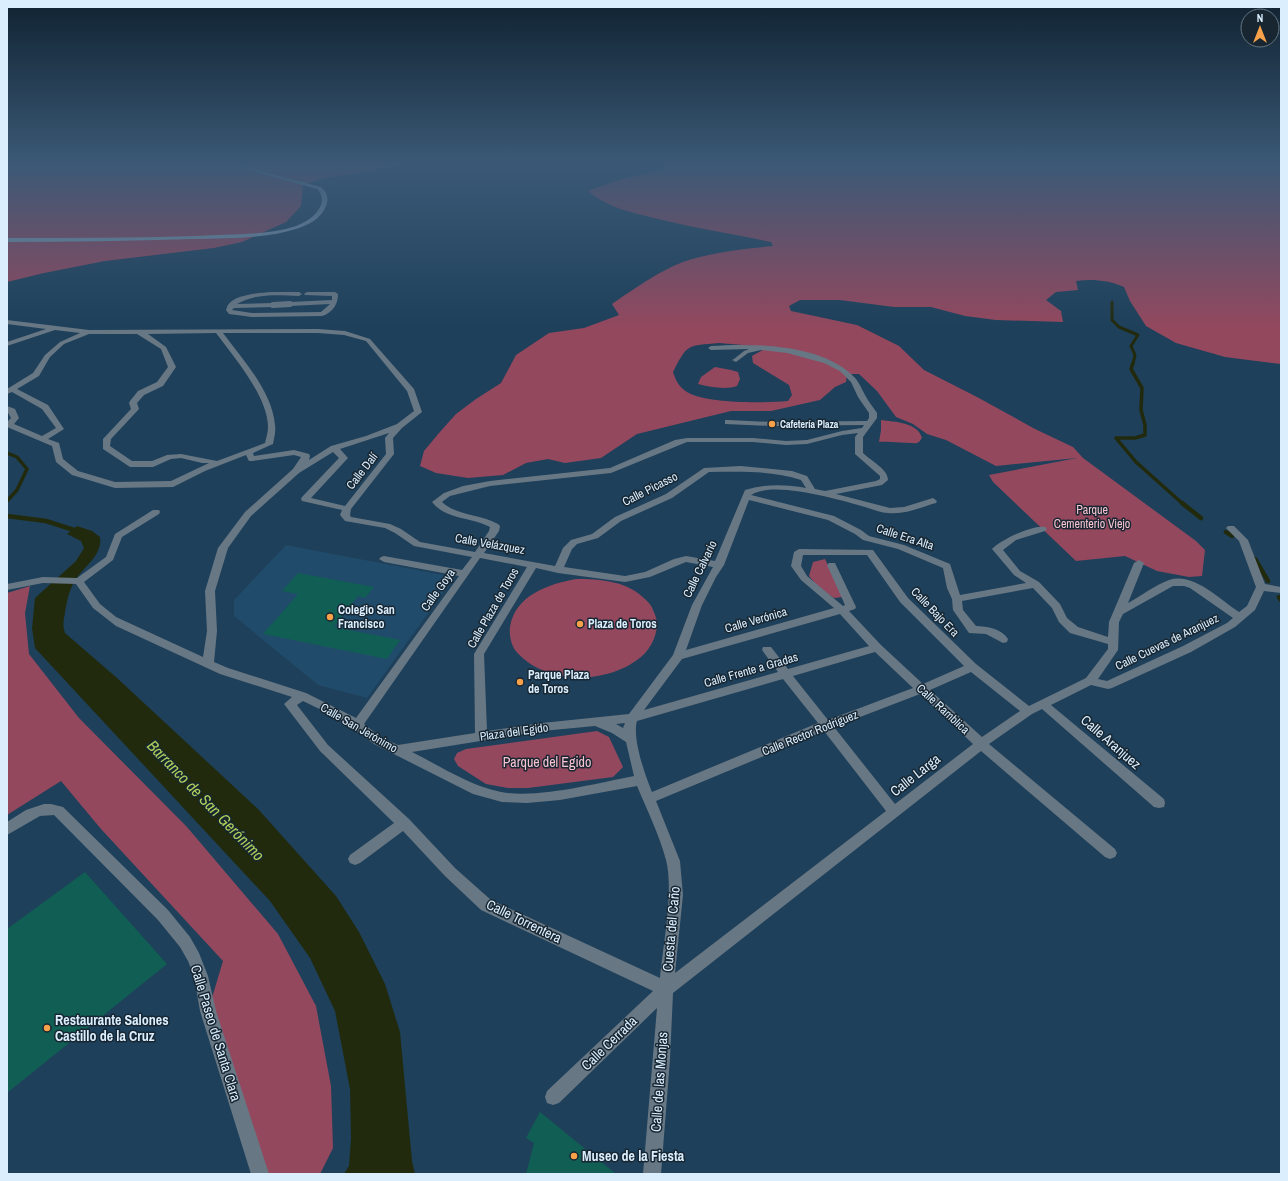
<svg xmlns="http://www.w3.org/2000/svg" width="1288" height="1181" viewBox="0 0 1288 1181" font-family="'Archivo Narrow',sans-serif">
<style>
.built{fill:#214b6a}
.green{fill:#93485e;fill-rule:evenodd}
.water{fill:#222a0d}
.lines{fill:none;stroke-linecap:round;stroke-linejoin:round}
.stream-far2{stroke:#222a0d;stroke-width:3}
.stream-far1{stroke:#222a0d;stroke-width:3.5}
.stream{stroke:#222a0d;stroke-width:4.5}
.building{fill:#115e55}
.minor{fill:#687784;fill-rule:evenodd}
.secondary{fill:#7e97ab;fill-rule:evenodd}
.minor-bridge{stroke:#687784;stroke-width:6}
.poi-dot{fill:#f7a14a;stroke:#172631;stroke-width:1.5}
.labels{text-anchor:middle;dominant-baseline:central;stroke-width:3;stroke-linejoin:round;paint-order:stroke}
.far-poi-label{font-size:10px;font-weight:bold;fill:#dbeefe;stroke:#172631;text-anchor:start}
.street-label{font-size:12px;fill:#dbeefe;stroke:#172631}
.park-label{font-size:12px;fill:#f7c4d0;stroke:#172631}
.poi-label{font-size:12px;font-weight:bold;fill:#dbeefe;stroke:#172631;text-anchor:start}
.near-street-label{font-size:14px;fill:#dbeefe;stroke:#172631}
.near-park-label{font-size:14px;fill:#f7c4d0;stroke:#172631}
.near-poi-label{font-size:14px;font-weight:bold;fill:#dbeefe;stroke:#172631;text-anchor:start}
.near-water-label{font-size:16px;font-style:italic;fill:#aecf59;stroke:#172631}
</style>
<rect width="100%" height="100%" fill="#1e405a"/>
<path class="built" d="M 286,545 L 454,577 L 367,698 L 318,685 L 234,616 L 234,600 Z"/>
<path class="green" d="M 7,163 L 408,163 L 357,173 L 324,178 L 303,185 L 301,206 L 286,222 L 242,242 L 214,248 L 105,261 L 44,273 L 7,282 Z
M 671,163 L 1281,163 L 1281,364 L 1225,357 L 1176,343 L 1146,326 L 1130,301 L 1124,287 C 1108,280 1092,279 1076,281 L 1078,290 L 1056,292 L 1046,300 L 1061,311 L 1063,322 L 996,320 L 965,316 L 931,307 L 894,307 L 840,300 L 800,300 L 789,306 L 791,311 L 857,325 L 899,346 L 924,370 L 977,397 L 1035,429 L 1073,447 L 1083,458 L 1196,541 L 1205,550 L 1202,576 L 1189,577 L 1157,571 L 1125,556 L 1076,561 L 993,482 L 989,475 L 1077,458 L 996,466 L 946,440 L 927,434 L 913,424 L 896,417 L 877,391 L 859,374 L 847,374 L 846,382 L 835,387 L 820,400 L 771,411 L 731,411 L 637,434 L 601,458 L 565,463 L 548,459 L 526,463 L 503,475 L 468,478 L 436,473 L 420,466 L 424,451 L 439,433 L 456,414 L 476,399 L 501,383 L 516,355 L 549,333 L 584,328 L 619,315 L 612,304 C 632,290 661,270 683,262 C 712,252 743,249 773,246 L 771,242 C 733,234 695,228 658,219 C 631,212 610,209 588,191 L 621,179 L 664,170 ZM 719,343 L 768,347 L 752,356 L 753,363 L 789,385 L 792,395 L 788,401 C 764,403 707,404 687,392 C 679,387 676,381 673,372 C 688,343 687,346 719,343 Z
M 715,367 L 731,370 L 738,372 L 740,379 L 737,386 C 725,390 710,387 698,384 L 701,377 Z
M 881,420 C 894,422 918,422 922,438 C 920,440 920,442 917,443 C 913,444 888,441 879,442 L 881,430 Z
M 825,559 L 843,597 L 834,598 L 818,587 L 809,576 L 813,562 Z
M 576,579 C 601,579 628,581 646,600 C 649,603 652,606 653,610 C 655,614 657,620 657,624 C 657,638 648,653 637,660 C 632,663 627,667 621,669 C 588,684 539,680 515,650 C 511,644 509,634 510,627 C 515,595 549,584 576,579 Z
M 30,586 L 25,613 L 29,654 L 79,718 L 187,827 L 278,934 L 316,1006 L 331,1086 L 333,1148 L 320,1174 L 261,1174 L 208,1011 L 223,961 L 101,829 L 61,781 L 7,815 L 7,593 Z
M 597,731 L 609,737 L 623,767 L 613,777 L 528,788 L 508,788 L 486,784 L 458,766 L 454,759 L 457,753 L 466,749 Z"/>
<path class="water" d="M 77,526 L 92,531 L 100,537 C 103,555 83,567 74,582 C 69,591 67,601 65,612 C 64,620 62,625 65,633 L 117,678 L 258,809 L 336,896 L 359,932 L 385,984 L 400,1032 L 412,1161 L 415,1174 L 344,1174 L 349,1166 L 351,1139 L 350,1089 L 335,1011 L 310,958 L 270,901 L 35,648 L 32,628 L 35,598 L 76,561 L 84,548 L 81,541 L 67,534 Z"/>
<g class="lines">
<path class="stream-far2" d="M 1112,302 L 1112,320 L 1119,327 L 1138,335 L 1131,346 L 1135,355 L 1133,364"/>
<path class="stream-far1" d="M 1116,438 L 1135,438 L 1145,435 L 1145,425 L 1141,410 L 1142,388 L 1131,369 L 1133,363
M 1116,438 L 1136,462 L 1183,504
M 7,453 L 17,457 L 27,469 L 17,490 L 7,501"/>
<path class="stream" d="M 1182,503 L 1201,518
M 7,516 L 46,521 L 77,531
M 1226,532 L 1232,536
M 1255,559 L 1268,581
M 1279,597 L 1281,600"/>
</g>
<path class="building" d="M 298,573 L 374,587 L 365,598 L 358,596 L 334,627 L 400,640 L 387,659 L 263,634 L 298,594 L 282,591 Z
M 85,872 L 167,964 L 7,1093 L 7,929 Z
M 540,1112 L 616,1174 L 526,1174 L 534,1143 L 526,1138 Z"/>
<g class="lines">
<path class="minor" d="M 271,292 L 299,292 L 302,294 L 299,296 C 279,295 255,293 237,304 L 273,303 L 276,305 L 273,307 L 234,308 L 232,310 L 252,313 L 321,312 L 330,304 L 290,306 L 287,304 L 290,302 L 332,300 L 332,296 L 305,295 L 304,294 L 307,292 L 335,292 L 338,294 C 338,305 332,313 322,316 L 252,317 L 229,314 L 226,310 C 227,308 227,306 228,305 C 235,294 260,293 271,292 Z
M 7,320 L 89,330 L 318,329 L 345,331 L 370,339 L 414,389 L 422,412 L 402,428 L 393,438 L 394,454 L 351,509 L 350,515 L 351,517 L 390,524 L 401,529 L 420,542 L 475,552 L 489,531 L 490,527 C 472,517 446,520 432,502 L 444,493 L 463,486 L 490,481 L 610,468 L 675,440 L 687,438 L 753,438 L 786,441 L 807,440 L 842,431 L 862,428 L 864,425 L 772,426 L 725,424 L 725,420 L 728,420 L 772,422 L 867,421 L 869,418 L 869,413 L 858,397 L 851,382 L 840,371 L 824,363 L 787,353 L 761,350 L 748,353 L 736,362 L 732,360 L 734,359 L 744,351 L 749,349 L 711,350 L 708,348 L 711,346 C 755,343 825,344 856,379 C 860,384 862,390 865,395 C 868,401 873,407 877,413 L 877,418 L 863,437 L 863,453 C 871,461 888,469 888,480 L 882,485 L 836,494 L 890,508 L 904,507 L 933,498 L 937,501 L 936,503 C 921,507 905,515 888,513 C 880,513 873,509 865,507 C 840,500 773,480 751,495 L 834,516 L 861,530 L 869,536 L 904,545 L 950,564 L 960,595 L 1026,583 L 1014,575 L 992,549 C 1000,540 1034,524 1045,527 L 1047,529 L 1045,531 L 1016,540 L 1003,550 L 1020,571 L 1039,582 L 1060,604 L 1067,618 L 1078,627 L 1108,637 L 1109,622 L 1134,563 L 1139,560 L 1144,563 L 1128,603 C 1141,596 1155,585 1169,580 C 1194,572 1220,600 1239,612 L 1247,606 L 1256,587 L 1239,541 L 1226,528 L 1228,526 L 1234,526 L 1248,540 L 1265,584 L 1281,587 L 1281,593 L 1264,591 L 1255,610 L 1235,627 L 1191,652 L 1112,688 L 1108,689 L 1091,685 L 1051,705 L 1164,799 L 1165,803 L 1164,807 L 1159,808 L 1154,807 L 1042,709 L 1032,714 L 989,744 L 1115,849 L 1117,853 L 1115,857 L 1110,859 L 1105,857 L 981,751 L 673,993 L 670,1059 L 661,1174 L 643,1174 L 657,1008 L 559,1103 L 553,1105 L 547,1103 L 545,1097 L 547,1091 L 653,991 L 481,910 L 445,876 L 403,831 L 360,863 L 355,865 L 350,863 L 348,859 L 350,855 L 394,823 L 320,751 L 284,704 L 292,697 L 220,674 L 116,626 L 93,608 L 76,584 L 43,583 L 7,590 L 7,584 L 43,577 L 77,578 L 106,557 L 115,534 L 153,510 L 159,510 L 160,512 L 159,514 L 122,537 L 113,560 L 84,582 L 100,604 L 116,617 L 203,657 L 207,631 L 205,591 L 218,548 L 245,512 L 293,469 L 301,457 L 294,455 L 252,461 L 249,461 L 246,455 L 205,471 L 173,487 L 115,488 L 72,475 L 56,462 L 52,446 L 7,427 L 7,422 L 11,418 L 7,411 L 7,406 L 15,409 L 19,418 L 14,424 L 42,436 L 56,428 L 42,409 L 12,392 L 7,394 L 7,389 L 33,373 L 45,355 L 60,342 L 80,333 L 55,330 L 7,346 L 7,342 L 46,329 L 7,324 ZM 216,333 C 234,357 268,397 268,427 C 268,433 266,438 265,443 L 217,461 L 181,454 L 167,455 L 152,461 L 132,461 L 110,446 L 111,439 L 139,409 L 137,403 L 144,395 L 163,386 L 176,367 L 166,347 L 148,334 ZM 223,333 L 318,333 L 344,335 L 366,341 L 407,391 L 414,411 L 397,424 L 366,436 L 331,446 L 309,460 L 310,456 L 309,454 L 294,450 L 254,456 L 253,453 L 273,444 C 274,438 276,432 275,425 C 272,391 243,360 223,333 ZM 89,334 L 137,334 L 161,349 L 168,367 L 157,382 L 138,391 L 130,401 L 129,403 L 131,409 L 103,439 L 103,449 L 130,467 L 153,467 L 171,459 L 181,458 L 202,463 L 209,463 L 171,481 L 115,482 L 78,471 L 63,459 L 59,443 L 48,439 L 64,429 L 48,405 L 17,389 L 39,376 L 50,357 L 64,344 ZM 389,433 L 385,438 L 386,454 L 345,506 L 311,498 L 348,458 L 340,449 ZM 858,433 L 855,437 L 855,454 L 880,476 L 880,479 L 876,481 L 825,491 L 815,489 L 807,476 L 792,471 L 741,466 L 704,468 L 666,494 L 615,517 L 592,534 L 571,540 L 563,548 L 555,566 L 484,553 L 499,531 L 500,526 L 498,524 C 480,514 457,516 442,502 L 450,496 L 490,486 L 611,473 L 687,442 L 753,442 L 786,445 L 807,444 L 842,435 ZM 333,452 L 339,458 L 302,497 L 301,499 L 302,501 L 342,510 L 340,515 L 345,521 L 385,528 L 395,533 L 414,546 L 472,557 L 462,570 L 384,556 L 381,557 L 379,559 L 384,562 L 459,576 L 356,718 L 306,693 L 228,668 L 214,662 L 217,631 L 215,591 L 228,548 L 251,516 L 299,473 ZM 709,472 C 739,472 772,470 801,480 L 806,488 C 784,484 766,484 745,490 L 715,561 L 686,556 L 674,559 L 645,572 L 625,576 L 564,567 L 572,549 L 577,544 L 598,538 L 621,521 L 672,498 ZM 749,500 L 828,520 L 855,534 L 863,540 L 898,549 L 943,568 L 947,588 L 952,599 L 953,610 L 969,633 L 986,634 L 1003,643 L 1007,642 L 1008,639 C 1002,629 987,626 976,626 L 963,610 L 962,601 L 1033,588 L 1052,608 L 1059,622 L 1070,633 L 1108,644 L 1108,649 L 1086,678 L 1029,706 L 976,664 L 908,598 L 873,550 L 799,549 L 794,552 L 791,566 L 801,580 L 834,608 L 686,650 L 702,605 L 716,577 L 724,565 ZM 803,555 L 867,555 L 900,602 L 964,666 L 923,684 L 881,645 L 849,611 L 855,609 L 856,607 L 835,563 L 829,563 L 827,565 L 845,605 L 843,606 L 807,576 L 801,566 ZM 480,558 L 527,567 L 474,654 L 475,733 L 398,745 L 382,738 L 364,724 ZM 686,562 L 713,567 L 692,605 L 673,655 L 629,714 L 542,723 L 487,731 L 484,654 L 536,568 L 558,573 L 625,582 L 650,577 ZM 1173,586 L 1184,586 L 1190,588 L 1233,618 L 1227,623 L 1183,646 L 1107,681 L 1098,679 L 1118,650 L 1119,622 L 1123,614 ZM 840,614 L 869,646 L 788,669 L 771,647 L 763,647 L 762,650 L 778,672 L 644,710 L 682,659 ZM 875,652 L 913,688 L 828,720 L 793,676 ZM 971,672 L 1020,711 L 982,737 L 930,690 ZM 783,679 L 818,723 L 652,792 C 645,775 632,738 637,721 ZM 920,694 L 973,744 L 895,804 L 834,727 ZM 303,701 L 344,721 L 374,744 L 473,794 L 502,802 L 527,803 L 560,800 L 637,786 C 647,810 659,834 666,860 C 674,891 663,945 660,978 L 491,900 L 455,868 L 409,819 L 328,745 L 297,705 ZM 625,723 L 623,728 L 616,724 ZM 595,726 L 612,733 L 626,742 L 634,776 C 597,783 538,799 501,792 C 470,786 440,766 412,752 L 542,731 ZM 824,731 L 886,811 L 675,973 L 683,895 L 680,861 L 656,801 Z
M 44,804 L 51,804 L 63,807 L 168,910 L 190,937 L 199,953 L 208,976 L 216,1011 L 269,1174 L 251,1174 L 200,1011 L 194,976 L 188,961 L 180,947 L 158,920 L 54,815 L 40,816 L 7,835 L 7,822 L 26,810 Z"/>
<path class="secondary" d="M 224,163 L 231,163 L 321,187 C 327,192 329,198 326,206 C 321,219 308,225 296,229 C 263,239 227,238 193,239 C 131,241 69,242 7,242 L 7,238 C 70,238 133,238 196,236 C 228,234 262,236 293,227 C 304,223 316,217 321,205 C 323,199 322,194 317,189 Z"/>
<path class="minor-bridge" d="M 273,305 L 290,304"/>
</g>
<linearGradient id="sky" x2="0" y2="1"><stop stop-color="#102332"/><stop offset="0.5" stop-color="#3b5976"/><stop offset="1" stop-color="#3b5976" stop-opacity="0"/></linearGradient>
<rect width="1288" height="328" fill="url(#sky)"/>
<g class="poi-dot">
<circle cx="772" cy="424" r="4"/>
<circle cx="330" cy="617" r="4"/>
<circle cx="580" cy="624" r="4"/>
<circle cx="520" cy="682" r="4"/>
<circle cx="47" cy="1028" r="4"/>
<circle cx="574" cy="1156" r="4"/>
</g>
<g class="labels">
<g class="far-poi-label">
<text x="780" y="424">Cafetería Plaza</text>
</g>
<g class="street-label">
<text transform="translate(362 471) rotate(-52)">Calle Dalí</text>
<text transform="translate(650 489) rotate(-27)">Calle Picasso</text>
<text transform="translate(905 537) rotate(18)">Calle Era Alta</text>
<text transform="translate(490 544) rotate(10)">Calle Velázquez</text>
<text transform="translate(700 569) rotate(-64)">Calle Calvario</text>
<text transform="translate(438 590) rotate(-54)">Calle Goya</text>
<text transform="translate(493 608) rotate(-60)">Calle Plaza de Toros</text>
<text transform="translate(935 612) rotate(46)">Calle Bajo Era</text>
<text transform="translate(756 620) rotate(-16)">Calle Verónica</text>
<text transform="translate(1167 642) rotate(-26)">Calle Cuevas de Aranjuez</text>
<text transform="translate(751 670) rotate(-16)">Calle Frente a Gradas</text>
<text transform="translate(943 709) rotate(43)">Calle Ramblica</text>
<text transform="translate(359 728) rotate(30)">Calle San Jerónimo</text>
<text transform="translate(514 732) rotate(-8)">Plaza del Egido</text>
<text transform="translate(810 733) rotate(-22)">Calle Rector Rodríguez</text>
</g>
<g class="park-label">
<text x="1092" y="510">Parque<tspan x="1092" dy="14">Cementerio Viejo</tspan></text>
</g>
<g class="poi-label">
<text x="338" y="610">Colegio San<tspan x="338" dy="14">Francisco</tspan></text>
<text x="588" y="624">Plaza de Toros</text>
<text x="528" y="675">Parque Plaza<tspan x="528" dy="14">de Toros</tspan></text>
</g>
<g class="near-street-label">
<text transform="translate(1111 742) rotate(41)">Calle Aranjuez</text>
<text transform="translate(915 775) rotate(-38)">Calle Larga</text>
<text transform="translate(524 921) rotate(26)">Calle Torrentera</text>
<text transform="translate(671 929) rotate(-85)">Cuesta del Caño</text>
<text transform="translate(216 1033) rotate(73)">Calle Paseo de Santa Clara</text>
<text transform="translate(609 1043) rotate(-44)">Calle Cerrada</text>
<text transform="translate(659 1082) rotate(-86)">Calle de las Monjas</text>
</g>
<g class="near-park-label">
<text x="547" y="762">Parque del Egido</text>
</g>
<g class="near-poi-label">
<text x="55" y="1020">Restaurante Salones<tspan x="55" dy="16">Castillo de la Cruz</tspan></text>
<text x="582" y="1156">Museo de la Fiesta</text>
</g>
<g class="near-water-label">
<text transform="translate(206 800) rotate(46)">Barranco de San Gerónimo</text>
</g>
</g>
<rect width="1288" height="1181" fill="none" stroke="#dbeefe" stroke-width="16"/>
<g transform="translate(1260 28)"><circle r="19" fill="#172631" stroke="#657683"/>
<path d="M0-3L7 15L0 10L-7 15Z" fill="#f7a14a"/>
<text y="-6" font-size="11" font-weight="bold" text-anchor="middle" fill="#dbeefe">N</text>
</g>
</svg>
